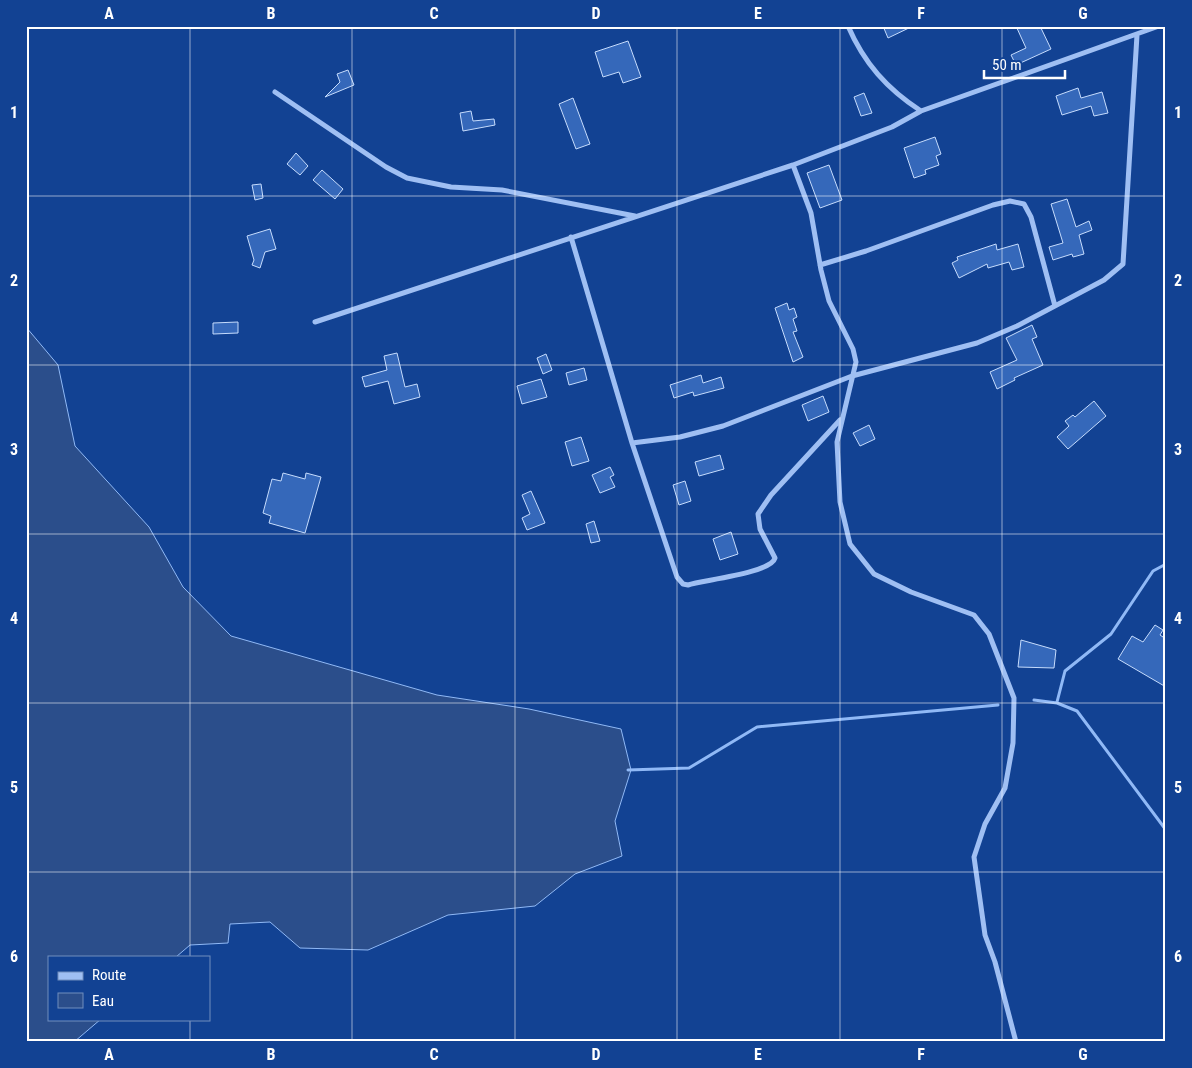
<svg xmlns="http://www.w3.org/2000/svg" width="1192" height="1068" viewBox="0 0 1192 1068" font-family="'Roboto Condensed',sans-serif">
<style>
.water{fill:#2b4e8b;stroke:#90b9f6}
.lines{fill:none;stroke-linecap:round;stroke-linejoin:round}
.stream{stroke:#90b9f6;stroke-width:3}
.building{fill:#3568ba;stroke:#c6dcfd}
.street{stroke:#9fbff3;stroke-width:5}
.grid{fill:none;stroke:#fff;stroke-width:1;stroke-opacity:0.55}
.neatline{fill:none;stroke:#fff;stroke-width:2}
.grid-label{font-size:16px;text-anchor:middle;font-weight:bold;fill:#fff}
</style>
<rect width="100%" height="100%" fill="#124293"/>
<path class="water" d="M 26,327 L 58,365 L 75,446 L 149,527 L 183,587 L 231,636 L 437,695 L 529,709 L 621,729 L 631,770 L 615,821 L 622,856 L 575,874 L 535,906 L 448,915 L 368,950 L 300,948 L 270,922 L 230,924 L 228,943 L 190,945 L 176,957 L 49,957 L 49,1019 L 101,1019 L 74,1042 L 26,1042 Z"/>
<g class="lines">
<path class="stream" d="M 1034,700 L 1057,703 L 1077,711 L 1166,830
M 1057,702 L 1065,671 L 1111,634 L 1153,571 L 1166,564
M 628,770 L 689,768 L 757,727 L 998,705"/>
</g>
<path class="building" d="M 883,26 L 913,26 L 888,38 Z
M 1016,26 L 1040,26 L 1051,49 L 1016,65 L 1011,55 L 1026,48 Z
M 628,41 L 641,77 L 623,83 L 619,72 L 603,77 L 595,52 Z
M 348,70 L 354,85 L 325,97 L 340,82 L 337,74 Z
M 1078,88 L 1081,98 L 1102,92 L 1108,113 L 1094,116 L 1091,106 L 1062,115 L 1056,96 Z
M 864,93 L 872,113 L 861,116 L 854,97 Z
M 573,98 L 590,144 L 576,149 L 559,104 Z
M 471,111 L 473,121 L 494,119 L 495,125 L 463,131 L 460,113 Z
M 935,137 L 941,154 L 936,156 L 939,165 L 925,170 L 926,174 L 914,178 L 904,148 Z
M 296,153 L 308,166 L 300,175 L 287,164 Z
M 829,165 L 842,200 L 820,208 L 807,173 Z
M 322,170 L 343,189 L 335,199 L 313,180 Z
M 261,184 L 263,198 L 255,200 L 252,185 Z
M 1067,199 L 1076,227 L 1089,221 L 1092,230 L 1079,235 L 1084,254 L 1073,257 L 1072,254 L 1053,260 L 1049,247 L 1063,243 L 1051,204 Z
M 270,229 L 276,249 L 265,252 L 260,268 L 252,265 L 254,260 L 247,236 Z
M 996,244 L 997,250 L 1018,244 L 1024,267 L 1012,270 L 1009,262 L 988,268 L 987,264 L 959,278 L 952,263 L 958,260 L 957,257 Z
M 787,303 L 789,310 L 794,308 L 797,317 L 793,319 L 797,331 L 793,332 L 803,357 L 793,362 L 775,308 Z
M 238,322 L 238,333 L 213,334 L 213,323 Z
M 1032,325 L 1037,337 L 1032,339 L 1043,365 L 1014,378 L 1015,380 L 997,389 L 990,372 L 1017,360 L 1006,338 Z
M 397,353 L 405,387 L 417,384 L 420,397 L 394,404 L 388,381 L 365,387 L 362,377 L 387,370 L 384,356 Z
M 546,354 L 552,370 L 543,374 L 537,358 Z
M 584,368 L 587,380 L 569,385 L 566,373 Z
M 701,375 L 703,383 L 721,377 L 724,388 L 694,396 L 693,392 L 674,398 L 670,385 Z
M 541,379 L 547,397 L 522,404 L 517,386 Z
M 823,396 L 829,412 L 808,421 L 802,405 Z
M 1094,401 L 1106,416 L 1068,449 L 1057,437 L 1069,426 L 1065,421 L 1073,415 L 1075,417 Z
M 869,425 L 875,439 L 860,446 L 853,433 Z
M 581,437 L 589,461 L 572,466 L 565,442 Z
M 720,455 L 724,469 L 699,476 L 695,462 Z
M 610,467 L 614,475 L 610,477 L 615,487 L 600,493 L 592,475 Z
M 283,473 L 305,479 L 306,473 L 321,477 L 305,533 L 269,523 L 271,516 L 263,513 L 272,479 L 281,481 Z
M 685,481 L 691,501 L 679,505 L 673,485 Z
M 531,491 L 545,523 L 527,530 L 522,518 L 530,514 L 522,495 Z
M 594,521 L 600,541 L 591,543 L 586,524 Z
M 731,532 L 738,554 L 720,560 L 713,539 Z
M 1155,625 L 1163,630 L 1160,635 L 1166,639 L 1166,687 L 1118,659 L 1132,636 L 1143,642 Z
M 1021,640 L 1056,650 L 1054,668 L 1018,667 Z"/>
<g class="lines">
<path class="street" d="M 848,26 C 864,63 887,89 921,111
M 275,92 L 386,167 L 407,178 L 451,187 L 502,190 L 635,216
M 793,165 L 811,213 L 821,270 L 829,301 L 853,349 L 856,362 L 837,442 L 840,502 L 850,544 L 874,574 L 911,592 L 974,615 L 989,634 L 1014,698 L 1013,743 L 1005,788 L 985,824 L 974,857 L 985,935 L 995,962 L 1016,1042
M 571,237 L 632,443 L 680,437 L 723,426 L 852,376 L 977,343 L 1017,326 L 1104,280 L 1123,264 L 1137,35
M 820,265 L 866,251 L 993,205 L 1010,201 L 1024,204 L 1031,217 L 1055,306
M 315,322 L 793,165 L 892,127 L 921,111 L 1159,26
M 632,443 L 677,577 L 683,584 L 688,585 C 704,580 771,573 775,558 L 760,529 L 758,514 L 771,495 L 840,420"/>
</g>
<path class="grid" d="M 190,26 L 190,957M 352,26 L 352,1042M 515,26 L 515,1042M 677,26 L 677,1042M 840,26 L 840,1042M 1002,26 L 1002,1042M 26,196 L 1166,196M 26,365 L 1166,365M 26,534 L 1166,534M 26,703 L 1166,703M 26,872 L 1166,872M 190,1019 L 190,1042"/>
<rect width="1192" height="1068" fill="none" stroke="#124293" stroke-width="55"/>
<rect x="48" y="956" width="162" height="65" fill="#124293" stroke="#718ebe"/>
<rect x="58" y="972" width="25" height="8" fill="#9fbff3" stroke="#718ebe"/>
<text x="92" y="980" font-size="15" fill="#ffffff">Route</text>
<rect x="58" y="993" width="25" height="15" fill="#2b4e8b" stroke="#718ebe"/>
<text x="92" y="1006" font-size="15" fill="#ffffff">Eau</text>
<path d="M984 70v8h81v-8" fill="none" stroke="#ffffff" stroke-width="2.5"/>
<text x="992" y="70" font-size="15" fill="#ffffff" stroke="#124293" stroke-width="4" paint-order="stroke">50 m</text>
<rect x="28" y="28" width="1136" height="1012" class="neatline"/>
<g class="grid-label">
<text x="109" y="19">A</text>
<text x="271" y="19">B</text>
<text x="434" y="19">C</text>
<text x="596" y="19">D</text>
<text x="758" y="19">E</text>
<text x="921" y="19">F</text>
<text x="1083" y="19">G</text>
<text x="14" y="118">1</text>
<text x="1178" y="118">1</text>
<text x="14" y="286">2</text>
<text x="1178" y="286">2</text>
<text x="14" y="455">3</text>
<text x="1178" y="455">3</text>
<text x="14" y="624">4</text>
<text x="1178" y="624">4</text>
<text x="14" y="793">5</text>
<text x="1178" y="793">5</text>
<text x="14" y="962">6</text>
<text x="1178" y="962">6</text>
<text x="109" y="1060">A</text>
<text x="271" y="1060">B</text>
<text x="434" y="1060">C</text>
<text x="596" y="1060">D</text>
<text x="758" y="1060">E</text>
<text x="921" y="1060">F</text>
<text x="1083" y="1060">G</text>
</g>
</svg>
